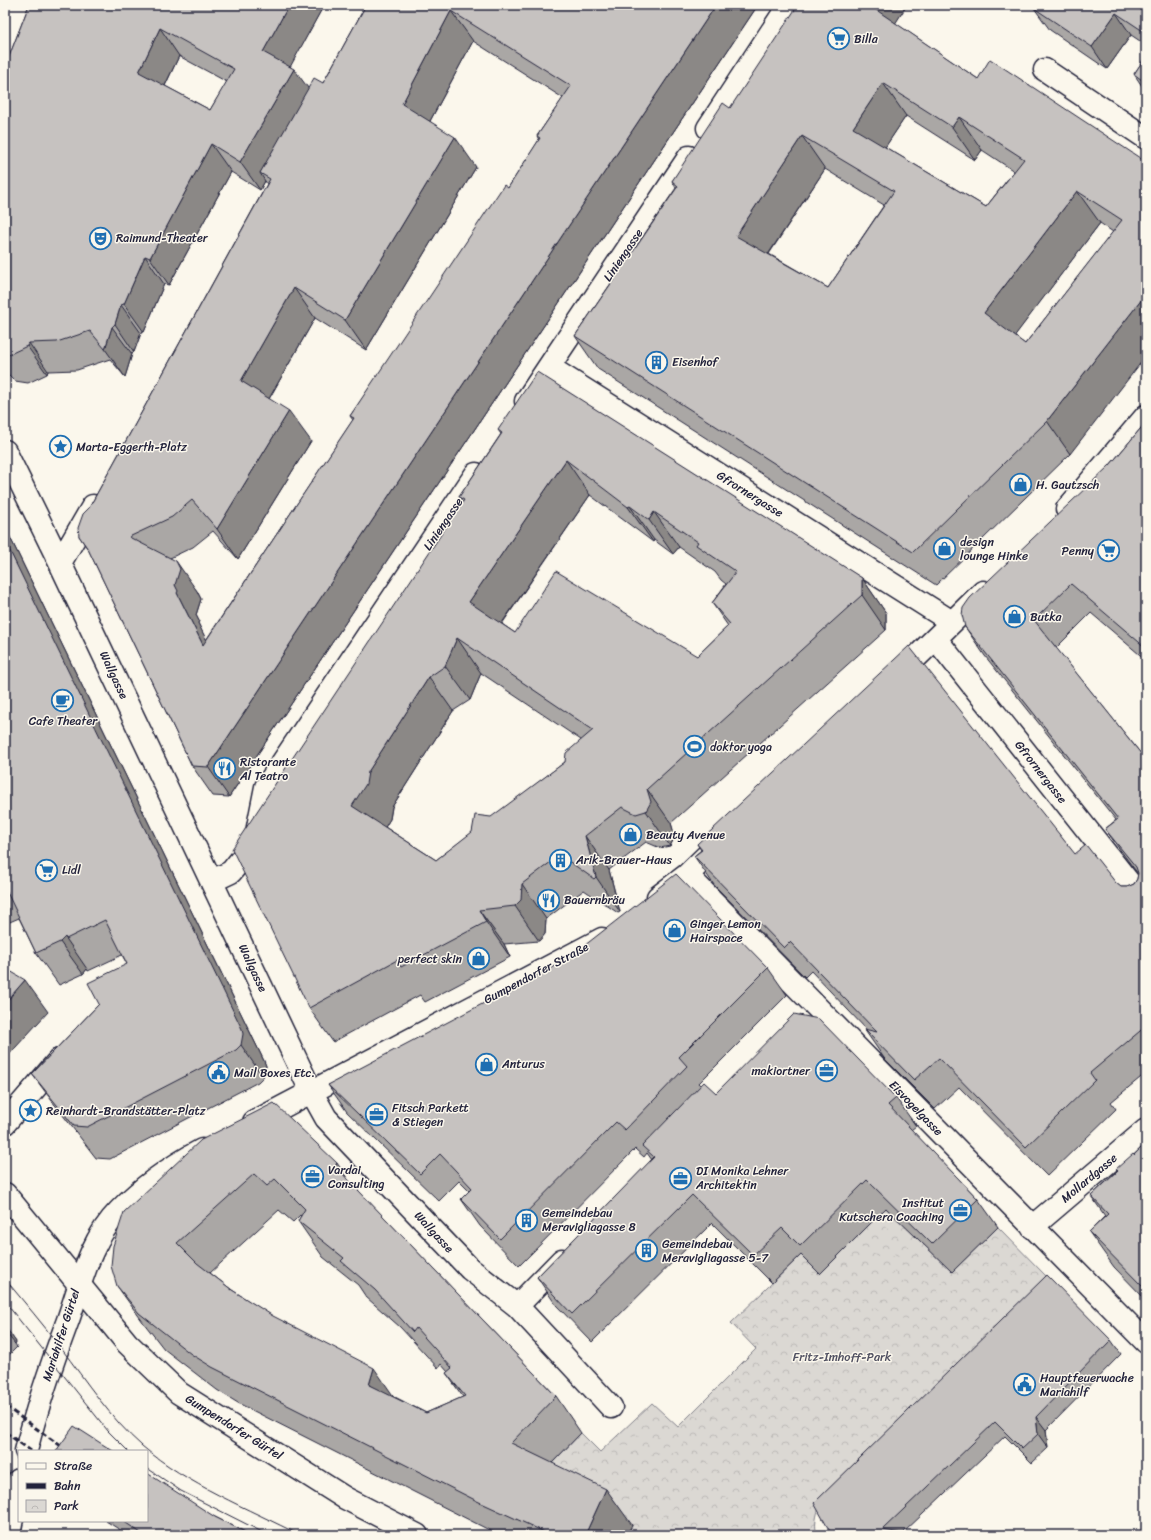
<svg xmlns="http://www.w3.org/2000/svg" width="1151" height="1540" viewBox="0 0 1151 1540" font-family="Sriracha,sans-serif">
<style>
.park{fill:url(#park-crowns);stroke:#7e7d87}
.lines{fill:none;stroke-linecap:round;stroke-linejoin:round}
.minor-casing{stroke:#22223b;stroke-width:25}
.major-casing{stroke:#22223b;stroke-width:25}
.minor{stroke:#fbf7ec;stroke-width:22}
.major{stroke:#fbf7ec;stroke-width:22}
.tram{stroke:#22223b;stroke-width:1}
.rail{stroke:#22223b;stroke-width:3;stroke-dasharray:6 3;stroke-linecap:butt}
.wall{fill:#aaa7a5;stroke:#22223b;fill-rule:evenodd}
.shaded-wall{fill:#8b8886;stroke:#22223b}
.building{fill:#c6c2c0;stroke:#22223b;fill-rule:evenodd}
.labels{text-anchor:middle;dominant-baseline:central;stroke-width:3;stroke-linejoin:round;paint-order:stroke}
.poi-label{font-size:12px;fill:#22223b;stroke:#fbf7ec;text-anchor:start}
.street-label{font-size:12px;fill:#22223b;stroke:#fbf7ec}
.park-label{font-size:12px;fill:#505061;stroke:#fbf7ec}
</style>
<defs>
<pattern id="park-crowns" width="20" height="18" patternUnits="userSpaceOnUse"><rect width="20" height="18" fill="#dbd8d3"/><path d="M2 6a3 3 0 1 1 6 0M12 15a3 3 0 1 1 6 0" fill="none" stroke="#bcb9b6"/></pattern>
</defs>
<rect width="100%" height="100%" fill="#fbf7ec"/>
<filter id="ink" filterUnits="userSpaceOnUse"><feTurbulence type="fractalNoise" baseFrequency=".025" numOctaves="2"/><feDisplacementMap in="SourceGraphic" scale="8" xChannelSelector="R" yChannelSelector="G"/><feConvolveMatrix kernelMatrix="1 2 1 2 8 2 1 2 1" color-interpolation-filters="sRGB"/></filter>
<g filter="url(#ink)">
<path class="park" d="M 885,1206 L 952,1272 L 998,1227 L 1047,1277 L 830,1488 C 821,1503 812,1517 817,1535 L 627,1535 L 632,1525 L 536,1480 L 581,1433 L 600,1452 L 652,1403 L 678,1427 L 756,1349 L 731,1323 L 801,1255 Z"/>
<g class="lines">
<defs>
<path id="minor" d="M 1045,70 L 1146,138
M 708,128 L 789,5
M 549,367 L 952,622
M 526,401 L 689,157
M 5,451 L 60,563 L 311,1091 L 326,1118 L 470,1269 L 517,1306 L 611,1407
M 1067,509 L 1146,416
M 60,563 L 93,506
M 936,639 L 1146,904
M 896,677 L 983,592
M 687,875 L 1146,1342
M 212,881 L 231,872 L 255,842 L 266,787 L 476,474
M 658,897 L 687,875 L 721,842
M 254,1122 L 602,939
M 5,1123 L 59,1060
M 1032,1227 L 1146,1130
M 517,1306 L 562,1260
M 26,1451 C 37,1406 52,1363 68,1320 C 81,1283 90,1240 119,1211 C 143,1186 172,1166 202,1150
M 9,1535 L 19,1480"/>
<path id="major" d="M 5,1194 L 127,1343 L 179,1393 L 345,1498 L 417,1535"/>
</defs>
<use href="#minor" class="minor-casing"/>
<use href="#major" class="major-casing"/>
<use href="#minor" class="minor"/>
<use href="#major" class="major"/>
<path class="tram" d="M 5,1279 C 24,1302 43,1324 61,1348 C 86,1381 110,1418 142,1446 C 188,1485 247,1508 300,1535
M 5,1302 L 108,1431 L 128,1451
M 147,1468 L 181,1491 L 268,1535"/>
<path class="rail" d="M 5,1406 L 68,1451
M 5,1432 L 31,1451"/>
</g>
<path class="wall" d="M 29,5 L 324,5 L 290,66 L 308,89 L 323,83 L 366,5 L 758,5 L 229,797 L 213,796 L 192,766 L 89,551 L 79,536 L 89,508 L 267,184 L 265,181 L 260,190 L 231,172 L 169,285 L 164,284 L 144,332 L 141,333 L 134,352 L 132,354 L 125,377 L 110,359 L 77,370 L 48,371 L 47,374 L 28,383 L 15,381 L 5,371 L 5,67 ZM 473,41 L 563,98 L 537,136 L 539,140 L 508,188 L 350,416 L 353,420 L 206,640 L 198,623 L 199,621 L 196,615 L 201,599 L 197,591 L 170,558 L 193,547 L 213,531 L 238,559 L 311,441 L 269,399 L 315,318 L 366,350 L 476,167 L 430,121 ZM 179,56 L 227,82 L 210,110 L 165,86 Z
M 907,5 L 895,23 L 978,79 L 1146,162 L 1070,454 L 936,585 L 598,369 L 575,336 L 676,188 L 672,181 L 730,108 ZM 906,116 L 975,160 L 982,150 L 1014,171 L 986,207 L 885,147 ZM 825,169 L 884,205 L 828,288 L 769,254 ZM 1100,223 L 1113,232 L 1025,344 L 1014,336 Z
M 1146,5 L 1146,45 L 1131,35 L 1107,69 L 1050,30 L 1034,8 Z
M 1146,56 L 1146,92 L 1134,74 Z
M 1146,422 L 1146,660 L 1091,613 L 1056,648 L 1146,760 L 1146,1073 L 1111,1102 L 1116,1109 L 1047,1176 L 959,1087 L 935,1109 L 884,1058 L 864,1029 L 867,1030 L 811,971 L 805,977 L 714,885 L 694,856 L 701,850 L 697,844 L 1075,854 L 1121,887 L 1127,887 L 1134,884 L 1137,879 L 1138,874 L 1126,858 L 1105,829 L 1116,820 L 985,656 L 965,627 L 1110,465 Z
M 498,430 L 862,578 L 886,613 L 886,630 L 671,823 L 675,837 L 670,846 L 660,848 L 646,842 L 609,870 L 620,912 L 618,913 L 584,890 L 546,919 L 545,934 L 539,941 L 504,944 L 510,957 L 425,1002 L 420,995 L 333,1042 L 309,1008 L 462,502 L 459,497 L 501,434 ZM 590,495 L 653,542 L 654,540 L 673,554 L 679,547 L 715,572 L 721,580 L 726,584 L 712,603 L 728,626 L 697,656 L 515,633 L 502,624 ZM 481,673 L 581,740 L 565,762 L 436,860 L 385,827 L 390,819 L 392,807 L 453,711 L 470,700 Z
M 5,527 L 264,1061 L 266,1066 L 263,1077 L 258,1082 L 110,1159 L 96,1158 L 55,1105 L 32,1074 L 99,1004 L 127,964 L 122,955 L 88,971 L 87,969 L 83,974 L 59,985 L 36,953 L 19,918 L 5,924 Z
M 768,968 L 787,995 L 699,1083 L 701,1085 L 716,1093 L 896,1098 L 916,1126 L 911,1130 L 978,1199 L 998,1227 L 952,1272 L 886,1208 L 820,1274 L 801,1255 L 772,1283 L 712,1223 L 592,1342 L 556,1305 L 537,1277 L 652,1160 L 647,1153 L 644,1157 L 635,1149 L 519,1266 L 480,1226 L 461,1199 L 469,1191 L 459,1181 L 439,1201 L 347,1112 L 328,1085 Z
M 201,1140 L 347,1179 L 556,1396 L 581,1433 L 552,1463 L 632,1525 L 627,1535 L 499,1535 L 238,1403 L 217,1390 L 164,1349 L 143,1322 L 117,1286 ZM 279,1210 L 293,1222 L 300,1215 L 301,1216 L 298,1221 L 323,1257 L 358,1285 L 366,1297 L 400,1327 L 438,1368 L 441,1364 L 448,1372 L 446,1373 L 463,1397 L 426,1413 L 395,1397 L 232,1290 L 210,1273 Z
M 1146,1143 L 1146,1300 L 1114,1267 L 1089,1232 L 1105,1216 L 1091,1196 Z
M 5,1327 L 16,1342 L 15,1344 L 17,1347 L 5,1359 Z
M 1111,1340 L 1121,1354 L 1046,1430 L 1048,1448 L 1032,1463 L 1005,1436 L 903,1533 L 832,1535 Z
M 215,1517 L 251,1535 L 128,1535 L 106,1521 L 147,1521 Z"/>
<path class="shaded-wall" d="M 289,5 L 324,5 L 283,80 L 263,52 Z
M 716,5 L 758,5 L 229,797 L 208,767 Z
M 867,5 L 907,5 L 888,35 Z
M 451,11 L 473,41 L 423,134 L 402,104 Z
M 1116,13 L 1131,35 L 1107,69 L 1092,47 Z
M 160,28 L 179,56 L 158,100 L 139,72 Z
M 294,69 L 314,96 L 260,173 L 265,181 L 260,190 L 240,162 Z
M 883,83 L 906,116 L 876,161 L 853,128 Z
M 959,117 L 982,150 L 975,160 L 952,127 Z
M 802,136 L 825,169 L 759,268 L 736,236 Z
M 455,137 L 476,167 L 366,350 L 345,320 Z
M 211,144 L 231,172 L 169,285 L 150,258 Z
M 1077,191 L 1100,223 L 1007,346 L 984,313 Z
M 145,256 L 164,284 L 144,332 L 124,304 Z
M 294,288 L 315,318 L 262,411 L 241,381 Z
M 1146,294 L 1146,356 L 1070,454 L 1047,421 Z
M 121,305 L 141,333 L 134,352 L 115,324 Z
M 112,327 L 132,354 L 125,377 L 105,349 Z
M 29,343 L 48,371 L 47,374 L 27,346 Z
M 289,411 L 311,441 L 238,559 L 217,529 Z
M 566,460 L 590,495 L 493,636 L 469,602 Z
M 630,506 L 654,540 L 653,542 L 628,507 Z
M 654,512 L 679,547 L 673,554 L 649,520 Z
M 5,527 L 264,1061 L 266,1066 L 263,1077 L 241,1045 L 5,541 Z
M 176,561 L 197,591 L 201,599 L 196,615 L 199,621 L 198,623 L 224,675 L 203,645 L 177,593 L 175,585 Z
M 862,578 L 886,613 L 886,630 L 862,595 Z
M 457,638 L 481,673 L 470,700 L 445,666 Z
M 429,677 L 453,711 L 392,807 L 390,819 L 377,841 L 352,806 L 368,772 Z
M 647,789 L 671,823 L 675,837 L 670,846 L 646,811 Z
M 585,836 L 609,870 L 620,912 L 596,877 Z
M 522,884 L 546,919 L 545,934 L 539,941 L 515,906 Z
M 479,910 L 504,944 L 510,957 L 486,922 Z
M 65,937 L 87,969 L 83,974 L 60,942 Z
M 25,980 L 48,1012 L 5,1059 L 5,1003 Z
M 337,1163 L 362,1200 L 335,1166 Z
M 7,1329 L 16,1342 L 15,1344 L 7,1334 L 5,1332 L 5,1330 Z
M 374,1368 L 399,1404 L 369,1385 Z
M 1036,1417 L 1046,1430 L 1048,1448 L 1038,1434 Z
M 606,1489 L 632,1525 L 627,1535 L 585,1535 Z"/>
<path class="building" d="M 29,5 L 289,5 L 263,52 L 294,69 L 240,162 L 211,144 L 150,258 L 145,256 L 124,304 L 121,305 L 115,324 L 112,327 L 105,349 L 90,331 L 57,342 L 29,343 L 27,346 L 8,355 L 5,354 L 5,67 ZM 160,28 L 234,69 L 210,110 L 139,72 Z
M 366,5 L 716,5 L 208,767 L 192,766 L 88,549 L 79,536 L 78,528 L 83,514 L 89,508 L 270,179 L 260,173 L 314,78 L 323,83 ZM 451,11 L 571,86 L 537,136 L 540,138 L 508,188 L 504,185 L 350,416 L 354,418 L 203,645 L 177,593 L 178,591 L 175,585 L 180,569 L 176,561 L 129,537 L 172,517 L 192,500 L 217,529 L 289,411 L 241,381 L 294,288 L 345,320 L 455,137 L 402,104 Z
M 798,5 L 869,5 L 978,79 L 990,59 L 1146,162 L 1146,294 L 1047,421 L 913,552 L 575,336 L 678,186 L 672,181 L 723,103 L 730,108 ZM 883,83 L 952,127 L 959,117 L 1024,159 L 986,207 L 853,128 ZM 802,136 L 894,191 L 828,288 L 736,236 ZM 1077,191 L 1122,220 L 1025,344 L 984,313 Z
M 1036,5 L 1146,5 L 1146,33 L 1116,13 L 1092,47 L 1034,8 Z
M 1146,56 L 1146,83 L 1134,74 Z
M 537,372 L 862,578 L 862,595 L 647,789 L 651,802 L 646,811 L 636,814 L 622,807 L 585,836 L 596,877 L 594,879 L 560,855 L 522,884 L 521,900 L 515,906 L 479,910 L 486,922 L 401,967 L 397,960 L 309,1008 L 232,849 L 464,500 L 459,497 L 502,433 L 498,430 ZM 566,460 L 628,507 L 630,506 L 649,520 L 654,512 L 698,542 L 696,545 L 736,572 L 712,603 L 730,624 L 697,656 L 556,571 L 515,633 L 469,602 ZM 457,638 L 593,730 L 566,753 L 565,762 L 491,817 L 475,815 L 472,832 L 436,860 L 352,806 L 366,784 L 368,772 L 429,677 L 445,666 Z
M 1146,422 L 1146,648 L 1071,584 L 1034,620 L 1146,760 L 1146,1026 L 1090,1073 L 1095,1080 L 1026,1147 L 939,1058 L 914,1080 L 864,1029 L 877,1032 L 790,942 L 784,948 L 694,856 L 702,850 L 697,844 L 909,646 L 1075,854 L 1086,845 L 1116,883 L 1121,887 L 1127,887 L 1134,884 L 1137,879 L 1138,873 L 1136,867 L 1105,829 L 1118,819 L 965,627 L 962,615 L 963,608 L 970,598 L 1110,465 Z
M 5,541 L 242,1029 L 243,1034 L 241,1045 L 236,1050 L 87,1127 L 74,1126 L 32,1074 L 99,1004 L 88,983 L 127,964 L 105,920 L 66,939 L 65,937 L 60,942 L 36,953 L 5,888 Z
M 676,874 L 768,968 L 679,1057 L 687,1066 L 625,1130 L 616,1122 L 500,1239 L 461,1199 L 472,1188 L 440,1154 L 420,1174 L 328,1085 L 566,960 Z
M 5,968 L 25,980 L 5,1003 Z
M 794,1014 L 819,1019 L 896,1098 L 888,1105 L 978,1199 L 932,1244 L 867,1180 L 800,1246 L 782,1228 L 753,1255 L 692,1195 L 572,1314 L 537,1277 L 654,1157 L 642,1146 L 704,1082 L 716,1093 Z
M 274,1103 L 337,1163 L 335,1166 L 556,1396 L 511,1443 L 606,1489 L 585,1535 L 551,1535 L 477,1501 L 212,1367 L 191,1354 L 139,1313 L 117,1286 L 111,1266 L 113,1246 L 124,1212 L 201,1140 ZM 254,1174 L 267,1186 L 275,1179 L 305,1209 L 298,1221 L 344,1258 L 341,1261 L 375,1290 L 413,1332 L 416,1328 L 452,1368 L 446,1373 L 465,1396 L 426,1413 L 369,1385 L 374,1368 L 273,1316 L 232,1290 L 197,1263 L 177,1243 Z
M 1146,1143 L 1146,1211 L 1143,1215 L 1146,1218 L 1146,1290 L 1089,1232 L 1108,1214 L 1091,1196 L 1118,1171 L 1116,1169 L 1133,1154 L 1134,1155 Z
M 1047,1275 L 1111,1340 L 1036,1417 L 1038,1434 L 1022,1449 L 995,1422 L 882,1530 L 917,1535 L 832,1535 L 814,1503 Z
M 74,1426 L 113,1451 L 56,1451 Z
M 147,1473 L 215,1517 L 251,1535 L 144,1535 L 123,1521 L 147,1521 Z"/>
</g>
<defs>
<symbol id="supermarket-ring" viewBox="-11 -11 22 22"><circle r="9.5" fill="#fbf7ec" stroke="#1f6fb2" stroke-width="1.5"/><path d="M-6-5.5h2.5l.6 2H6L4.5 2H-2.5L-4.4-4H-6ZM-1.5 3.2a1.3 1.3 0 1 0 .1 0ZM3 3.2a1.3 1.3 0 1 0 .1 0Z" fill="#1f6fb2"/></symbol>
<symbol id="theatre-ring" viewBox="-11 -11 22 22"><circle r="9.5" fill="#fbf7ec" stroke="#1f6fb2" stroke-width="1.5"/><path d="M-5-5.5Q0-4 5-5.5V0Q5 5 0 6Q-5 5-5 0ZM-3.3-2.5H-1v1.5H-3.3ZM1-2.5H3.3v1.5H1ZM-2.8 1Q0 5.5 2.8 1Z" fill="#1f6fb2"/></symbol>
<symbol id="building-ring" viewBox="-11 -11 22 22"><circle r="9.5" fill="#fbf7ec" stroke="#1f6fb2" stroke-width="1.5"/><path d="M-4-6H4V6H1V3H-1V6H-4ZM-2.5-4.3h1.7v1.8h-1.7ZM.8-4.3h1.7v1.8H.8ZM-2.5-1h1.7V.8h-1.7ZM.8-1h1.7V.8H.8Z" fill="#1f6fb2"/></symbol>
<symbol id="sight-ring" viewBox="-11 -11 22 22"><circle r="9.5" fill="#fbf7ec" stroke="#1f6fb2" stroke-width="1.5"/><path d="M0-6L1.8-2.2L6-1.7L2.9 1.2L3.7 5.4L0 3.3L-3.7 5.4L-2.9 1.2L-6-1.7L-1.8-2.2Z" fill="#1f6fb2"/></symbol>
<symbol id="shop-ring" viewBox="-11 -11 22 22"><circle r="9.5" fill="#fbf7ec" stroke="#1f6fb2" stroke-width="1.5"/><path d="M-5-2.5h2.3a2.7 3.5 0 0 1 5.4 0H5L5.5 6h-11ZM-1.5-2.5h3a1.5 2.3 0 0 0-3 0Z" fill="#1f6fb2"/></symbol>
<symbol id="cafe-ring" viewBox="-11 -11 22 22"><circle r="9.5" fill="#fbf7ec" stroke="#1f6fb2" stroke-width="1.5"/><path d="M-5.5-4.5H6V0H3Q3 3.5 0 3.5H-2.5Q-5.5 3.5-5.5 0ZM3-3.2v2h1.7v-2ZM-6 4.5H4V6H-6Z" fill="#1f6fb2"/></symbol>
<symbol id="stadium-ring" viewBox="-11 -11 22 22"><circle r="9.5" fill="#fbf7ec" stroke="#1f6fb2" stroke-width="1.5"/><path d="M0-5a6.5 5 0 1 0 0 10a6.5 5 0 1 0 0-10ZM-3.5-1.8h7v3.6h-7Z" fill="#1f6fb2"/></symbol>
<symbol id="restaurant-ring" viewBox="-11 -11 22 22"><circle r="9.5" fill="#fbf7ec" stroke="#1f6fb2" stroke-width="1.5"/><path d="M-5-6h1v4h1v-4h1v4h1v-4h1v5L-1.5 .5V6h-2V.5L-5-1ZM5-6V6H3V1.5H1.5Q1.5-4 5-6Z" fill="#1f6fb2"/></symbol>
<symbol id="office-ring" viewBox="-11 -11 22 22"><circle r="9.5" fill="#fbf7ec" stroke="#1f6fb2" stroke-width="1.5"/><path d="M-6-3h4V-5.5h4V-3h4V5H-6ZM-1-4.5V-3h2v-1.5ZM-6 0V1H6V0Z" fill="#1f6fb2"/></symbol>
<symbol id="civic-ring" viewBox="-11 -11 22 22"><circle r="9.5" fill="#fbf7ec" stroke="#1f6fb2" stroke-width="1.5"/><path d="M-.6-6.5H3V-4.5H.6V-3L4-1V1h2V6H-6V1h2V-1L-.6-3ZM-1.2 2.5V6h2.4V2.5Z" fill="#1f6fb2"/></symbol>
</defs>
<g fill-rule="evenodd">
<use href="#supermarket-ring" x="826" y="26" width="25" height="25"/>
<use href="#theatre-ring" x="88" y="226" width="25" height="25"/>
<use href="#building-ring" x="644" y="350" width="25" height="25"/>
<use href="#sight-ring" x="48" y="434" width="25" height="25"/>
<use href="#shop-ring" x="1008" y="472" width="25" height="25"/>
<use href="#shop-ring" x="932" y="536" width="25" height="25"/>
<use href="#supermarket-ring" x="1096" y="538" width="25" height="25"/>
<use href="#shop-ring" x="1002" y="604" width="25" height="25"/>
<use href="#cafe-ring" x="50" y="688" width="25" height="25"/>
<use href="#stadium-ring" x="682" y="734" width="25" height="25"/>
<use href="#restaurant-ring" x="212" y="756" width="25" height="25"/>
<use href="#shop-ring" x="618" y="822" width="25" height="25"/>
<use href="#building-ring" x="548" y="848" width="25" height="25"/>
<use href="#supermarket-ring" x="34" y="858" width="25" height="25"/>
<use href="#restaurant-ring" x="536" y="888" width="25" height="25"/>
<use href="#shop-ring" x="662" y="918" width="25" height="25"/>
<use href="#shop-ring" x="466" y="946" width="25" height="25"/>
<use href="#shop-ring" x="474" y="1052" width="25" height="25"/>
<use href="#office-ring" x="814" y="1058" width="25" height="25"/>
<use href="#civic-ring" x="206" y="1060" width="25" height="25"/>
<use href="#sight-ring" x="18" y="1098" width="25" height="25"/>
<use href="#office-ring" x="364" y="1102" width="25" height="25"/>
<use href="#office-ring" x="300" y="1164" width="25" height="25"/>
<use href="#office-ring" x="668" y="1166" width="25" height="25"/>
<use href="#office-ring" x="948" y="1198" width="25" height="25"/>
<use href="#building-ring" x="514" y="1208" width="25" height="25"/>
<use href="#building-ring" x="634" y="1238" width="25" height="25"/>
<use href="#civic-ring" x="1012" y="1372" width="25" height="25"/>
</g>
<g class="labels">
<g class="poi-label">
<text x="854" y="39">Billa</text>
<text x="116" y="238">Raimund-Theater</text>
<text x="672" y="362">Eisenhof</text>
<text x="76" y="447">Marta-Eggerth-Platz</text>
<text x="1036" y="485">H. Gautzsch</text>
<text x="960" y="542">design<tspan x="960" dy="14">lounge Hinke</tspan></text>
<text x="1094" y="551" text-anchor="end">Penny</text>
<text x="1030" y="617">Butka</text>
<text x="63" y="721" text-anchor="middle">Cafe Theater</text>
<text x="710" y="747">doktor yoga</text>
<text x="240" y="762">Ristorante<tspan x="240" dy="14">Al Teatro</tspan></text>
<text x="646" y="835">Beauty Avenue</text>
<text x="576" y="860">Arik-Brauer-Haus</text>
<text x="62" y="870">Lidl</text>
<text x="564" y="900">Bauernbräu</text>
<text x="690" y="924">Ginger Lemon<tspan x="690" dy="14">Hairspace</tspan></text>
<text x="462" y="959" text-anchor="end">perfect skin</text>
<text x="502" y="1064">Anturus</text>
<text x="810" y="1071" text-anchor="end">makiortner</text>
<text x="234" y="1073">Mail Boxes Etc.</text>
<text x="392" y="1108">Fitsch Parkett<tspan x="392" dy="14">&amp; Stiegen</tspan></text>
<text x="46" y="1111">Reinhardt-Brandstätter-Platz</text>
<text x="328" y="1170">Vardai<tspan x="328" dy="14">Consulting</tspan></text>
<text x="696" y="1171">DI Monika Lehner<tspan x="696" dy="14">Architektin</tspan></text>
<text x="944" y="1203" text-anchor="end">Institut<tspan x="944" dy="14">Kutschera Coaching</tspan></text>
<text x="542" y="1213">Gemeindebau<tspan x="542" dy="14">Meravigliagasse 8</tspan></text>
<text x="662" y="1244">Gemeindebau<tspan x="662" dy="14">Meravigliagasse 5-7</tspan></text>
<text x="1040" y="1378">Hauptfeuerwache<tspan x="1040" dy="14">Mariahilf</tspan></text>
</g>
<g class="street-label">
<text transform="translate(623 255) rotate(-56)">Liniengasse</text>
<text transform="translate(750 494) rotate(32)">Gfrornergasse</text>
<text transform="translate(443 524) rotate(-56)">Liniengasse</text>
<text transform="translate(114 675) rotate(65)">Wallgasse</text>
<text transform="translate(1041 772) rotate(52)">Gfrornergasse</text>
<text transform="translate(253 968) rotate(65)">Wallgasse</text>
<text transform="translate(536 973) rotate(-28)">Gumpendorfer Straße</text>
<text transform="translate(916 1108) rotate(46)">Eisvogelgasse</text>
<text transform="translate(1089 1178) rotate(-40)">Mollardgasse</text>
<text transform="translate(434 1232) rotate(47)">Wallgasse</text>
<text transform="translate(61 1335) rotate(-72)">Mariahilfer Gürtel</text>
<text transform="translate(234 1427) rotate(32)">Gumpendorfer Gürtel</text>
</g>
<g class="park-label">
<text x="842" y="1357">Fritz-Imhoff-Park</text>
</g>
</g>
<rect width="1151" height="1540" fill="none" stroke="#fbf7ec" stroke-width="20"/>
<rect x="10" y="10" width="1131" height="1520" fill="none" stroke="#22223b" stroke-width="1.5" filter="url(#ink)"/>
<rect x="18" y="1450" width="130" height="72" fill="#fbf7ec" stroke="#a4a2a5"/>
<rect x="26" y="1463" width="20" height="6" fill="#fbf7ec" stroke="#a4a2a5"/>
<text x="54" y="1470" font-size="12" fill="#22223b">Straße</text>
<rect x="26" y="1483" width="20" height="6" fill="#22223b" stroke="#a4a2a5"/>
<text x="54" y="1490" font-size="12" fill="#22223b">Bahn</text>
<rect x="26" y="1500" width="20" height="12" fill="url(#park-crowns)" stroke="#a4a2a5"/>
<text x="54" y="1510" font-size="12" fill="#22223b">Park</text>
</svg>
